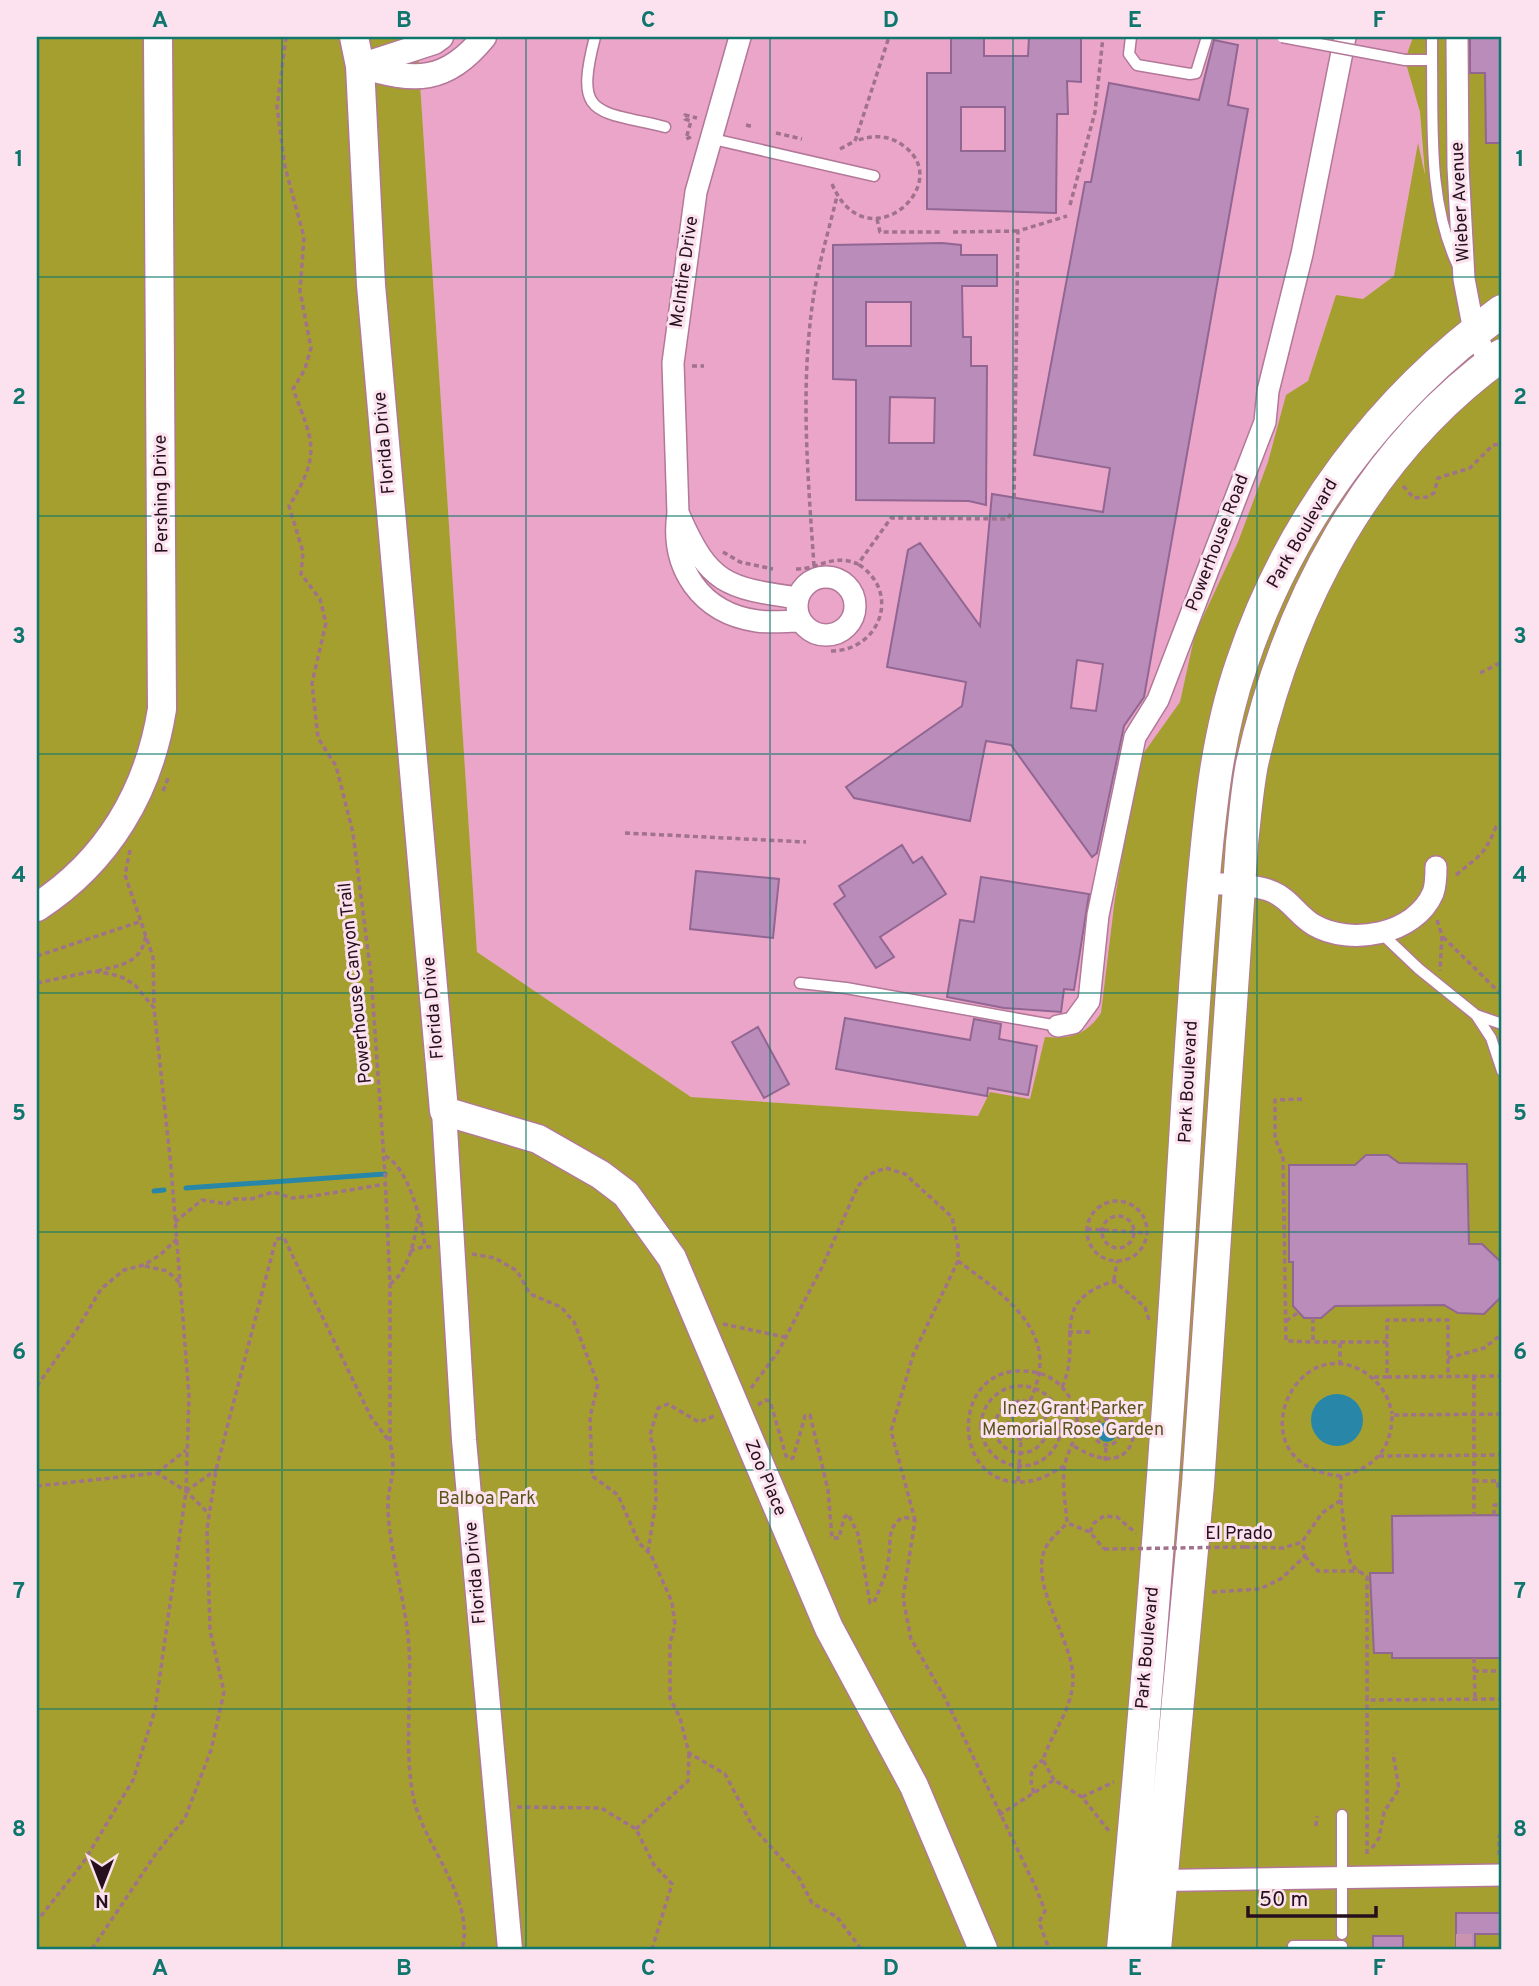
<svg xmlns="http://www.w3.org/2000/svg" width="1539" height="1986" viewBox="0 0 1539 1986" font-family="Overpass,sans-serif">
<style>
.built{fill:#eaa5c9}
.green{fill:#a59f2f}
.water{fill:#2887a9}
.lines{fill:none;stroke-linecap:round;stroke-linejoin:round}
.stream{stroke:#2887a9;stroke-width:5}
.building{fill:#ba8cba;stroke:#926692;stroke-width:2;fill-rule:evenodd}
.pedestrian-tunnel{stroke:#ca93b0;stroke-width:16;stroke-dasharray:16 8;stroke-linecap:butt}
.service-casing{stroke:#b37898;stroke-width:13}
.minor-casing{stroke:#b37898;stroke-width:24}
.tertiary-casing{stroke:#b37898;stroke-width:27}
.secondary-casing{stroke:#b37898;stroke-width:31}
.primary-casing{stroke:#b37898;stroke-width:34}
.path{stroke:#a0728b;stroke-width:3.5;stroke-dasharray:5 3.5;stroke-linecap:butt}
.service{stroke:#fff;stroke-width:10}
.minor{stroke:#fff;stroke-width:21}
.tertiary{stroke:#fff;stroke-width:24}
.secondary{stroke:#fff;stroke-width:28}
.primary{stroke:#fff;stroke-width:32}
.service-bridge-casing{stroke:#b37898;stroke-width:13;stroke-linecap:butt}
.path-bridge{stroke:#a0728b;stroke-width:3.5;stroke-dasharray:5 3.5;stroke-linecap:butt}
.service-bridge{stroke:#fff;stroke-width:10}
.grid{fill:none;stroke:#0f766e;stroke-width:2;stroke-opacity:0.55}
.labels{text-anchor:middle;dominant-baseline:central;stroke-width:6;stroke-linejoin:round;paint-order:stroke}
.street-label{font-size:18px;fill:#26101d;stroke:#fce2ef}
.park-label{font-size:18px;fill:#58551b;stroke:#fce2ef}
.neatline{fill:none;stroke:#0f766e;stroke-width:2.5}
.grid-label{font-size:23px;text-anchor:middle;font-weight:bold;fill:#0f766e}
</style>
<rect width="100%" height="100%" fill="#f3b4d5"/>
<path class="built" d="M 417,37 L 1413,37 L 1406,60 L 1420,112 L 1427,209 L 1158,1120 L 1002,1118 L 691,1097 L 477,952 Z"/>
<path class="green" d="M 37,37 L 417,37 L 477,952 L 691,1097 L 978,1116 L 990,1092 L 1030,1099 L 1045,1037 C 1071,1039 1086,1035 1101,1013 L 1115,898 L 1138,761 L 1180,702 L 1195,634 L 1238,542 L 1268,462 L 1286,395 L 1308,381 L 1336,295 L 1363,299 L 1394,276 L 1418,143 L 1425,175 L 1420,112 L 1405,60 L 1413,37 L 1502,37 L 1502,1949 L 37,1949 Z"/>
<path class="water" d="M1311 1420a26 26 0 1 1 52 0a26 26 0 1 1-52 0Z
M1097 1432a10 10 0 1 1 20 0a10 10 0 1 1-20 0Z"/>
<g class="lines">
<path class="stream" d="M 186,1188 L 385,1174
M 154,1191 L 164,1190"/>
</g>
<path class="building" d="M 951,37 L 984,37 L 984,56 L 1028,56 L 1029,37 L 1081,37 L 1081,82 L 1067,81 L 1068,114 L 1057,114 L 1056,213 L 927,209 L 927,73 L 951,73 ZM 961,107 L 1005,107 L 1005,151 L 961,151 Z
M 1470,37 L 1502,37 L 1502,143 L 1486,143 L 1485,73 L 1470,73 Z
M 1214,40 L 1238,45 L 1228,105 L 1248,109 L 1144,697 L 1124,726 L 1097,853 L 1092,857 L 1011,745 L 986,741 L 970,821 L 854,798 L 846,787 L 962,706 L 966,682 L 887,667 L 908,550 L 920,543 L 980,626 L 992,494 L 1103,512 L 1110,468 L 1034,455 L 1085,182 L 1091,182 L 1109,83 L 1199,100 ZM 1077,660 L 1103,664 L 1096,711 L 1071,708 Z
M 942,243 L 961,245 L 961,255 L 997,255 L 997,286 L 962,286 L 963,337 L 971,337 L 971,366 L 987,366 L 986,505 L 969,501 L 856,500 L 856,380 L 833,379 L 833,245 ZM 866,302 L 911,302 L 911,346 L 866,346 ZM 890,397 L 935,398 L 934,443 L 889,443 Z
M 902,845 L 913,863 L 922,857 L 946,894 L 880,937 L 894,957 L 876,968 L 834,904 L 845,896 L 839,886 Z
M 696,871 L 779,879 L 773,938 L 690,929 Z
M 981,877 L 1089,894 L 1074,990 L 1064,989 L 1061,1012 L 1004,1008 L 947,997 L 960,920 L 974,922 Z
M 845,1018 L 970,1040 L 974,1019 L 1001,1024 L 999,1039 L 1037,1046 L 1028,1095 L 988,1088 L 987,1096 L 836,1069 Z
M 758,1027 L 789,1084 L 764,1098 L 732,1042 Z
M 1366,1155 L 1388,1155 L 1399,1163 L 1467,1164 L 1469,1244 L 1482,1244 L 1502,1263 L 1502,1296 L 1484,1314 L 1458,1313 L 1444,1305 L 1335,1306 L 1321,1318 L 1304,1318 L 1293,1306 L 1293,1262 L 1289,1262 L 1289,1165 L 1355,1165 Z
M 1502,1515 L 1502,1658 L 1392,1658 L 1392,1653 L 1374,1653 L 1370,1573 L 1393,1573 L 1392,1516 Z
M 1456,1913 L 1502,1913 L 1502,1934 L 1475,1934 L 1475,1949 L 1456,1949 Z
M 1373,1936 L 1403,1936 L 1403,1949 L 1373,1949 Z"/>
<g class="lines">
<path class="pedestrian-tunnel" d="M 1456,1942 L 1475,1942"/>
<defs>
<path id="service" d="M 595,37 C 574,118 595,110 665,127
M 1131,37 L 1129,54 L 1137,65 L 1190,74 L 1196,73 L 1207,37
M 1405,60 L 1432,60 C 1433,128 1428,201 1457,264
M 1432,60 L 1432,37
M 713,139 L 874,176
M 1380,932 L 1419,969 L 1476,1015 L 1491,1038 L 1502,1071
M 800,983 L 846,988 L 1058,1026
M 1476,1015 L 1502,1024
M 1342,1815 L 1342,1934
M 1293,1946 L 1342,1946"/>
<path id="minor" d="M 740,37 L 696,192 L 673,363 L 678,513 C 670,568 701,613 757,621 C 771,623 787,621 801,621
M 1457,37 L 1458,167 L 1464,279 L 1474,331 L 1490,364
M 679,515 C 709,584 726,588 798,598
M797 606a29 29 0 1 1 58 0a29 29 0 1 1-58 0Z
M 1203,883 C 1225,885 1253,883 1273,892 C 1290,899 1298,916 1314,925 C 1350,946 1415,935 1433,893 C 1436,885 1436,876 1436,867
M 1058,1026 L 1073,1023 L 1089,1001 L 1098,915 L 1135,737 L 1158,700 L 1265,422 L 1268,391 L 1302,254 L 1345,37
M 1129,1881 L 1502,1875"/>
<path id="tertiary" d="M 360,66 C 415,82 446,84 484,37
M 360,66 L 434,42 L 441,37
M 444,1111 L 464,1440 L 510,1949"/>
<path id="secondary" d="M 354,37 L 360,66 L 371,285 L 444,1111 L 538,1139 L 601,1175 L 626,1194 L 672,1258 L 829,1628 L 914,1786 L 983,1949
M 37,907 C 108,861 149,791 162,709 L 158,37"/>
<path id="primary" d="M 1123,1949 C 1147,1697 1167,1444 1182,1191 C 1188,1089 1194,988 1203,886 C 1210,810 1217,735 1242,663 C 1290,520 1381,399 1502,311
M 1155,1949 L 1198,1485 L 1242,843 C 1245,817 1247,790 1252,764 C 1288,604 1367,452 1502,355"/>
</defs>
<use href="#service" class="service-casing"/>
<use href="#minor" class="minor-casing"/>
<use href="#tertiary" class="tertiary-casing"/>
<use href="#secondary" class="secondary-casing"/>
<use href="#primary" class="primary-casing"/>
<path class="path" d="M 286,37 L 277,107 L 285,167 L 304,237 L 300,291 L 311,348 L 305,369 L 293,389 C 314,444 321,454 289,506 L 303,552 L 301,574 L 320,599 L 326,623 L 312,683 L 318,738 L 336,766 L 353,833 L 371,975 L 385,1174 L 390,1284 L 390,1443 C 398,1475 387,1483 388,1510 C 390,1556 406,1601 409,1647 C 412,1697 404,1746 413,1796 C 422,1843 476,1899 462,1949
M 746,125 L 754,127
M 776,133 L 802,139
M 691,137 L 686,139 L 691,121 L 685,119 L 685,115 L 697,118
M 840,149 L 855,141 L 889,37
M 832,184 C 866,264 955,185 905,147 C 889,134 874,135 855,141
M 1070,205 L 1095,112 L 1103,37
M 877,219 L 880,232 L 942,232
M 953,232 L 1018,231
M 692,366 L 704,366
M 1403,486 L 1414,498 L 1427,497 L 1434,493 L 1438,478 L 1470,468 L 1493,445 L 1502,444
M 1014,498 L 1018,231 L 1067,216
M 723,552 L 740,562 L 773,569
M 814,566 C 808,477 800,389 813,300 C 818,265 829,230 837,196
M 796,569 C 821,569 831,553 858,564 L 891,518 L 1008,519 L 1012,511
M 831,651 C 880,651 902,592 858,564
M 1480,673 L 1502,662
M 163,791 L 169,776
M 625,833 L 806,842
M 130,850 L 125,875 L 153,957 L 154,1008
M 1456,875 C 1479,855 1483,858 1496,827 L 1502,826
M 1437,920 L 1442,935 L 1440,971
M 1443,937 L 1502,995
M 37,956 L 142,921
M 97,971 C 122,965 142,963 146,934
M 37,983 L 94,971 L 120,976 L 135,985 L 154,1008 L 171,1167 L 189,1396 L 186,1491 L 155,1710 L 133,1780 L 83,1863 L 37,1921
M 1302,1099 L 1275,1100 L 1275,1138 L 1283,1158 L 1286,1341 L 1313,1342
M 385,1156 C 408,1167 422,1221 425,1246
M1087 1231a30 30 0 1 1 60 0a30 30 0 1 1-60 0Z
M1102 1232a16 16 0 1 1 32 0a16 16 0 1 1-32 0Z
M 175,1222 L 202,1200 L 227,1204 L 234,1199 L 251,1199 L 273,1192 L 292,1198 L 313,1196 L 386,1184
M 1087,1229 L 1148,1233
M 410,1251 L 425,1246 L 434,1248
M 472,1254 L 495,1258 L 517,1271 L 530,1294 L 561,1307 L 574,1322 L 598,1384 L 590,1417 L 592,1476 L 618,1495 L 639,1543 L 651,1555 L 672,1602 L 675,1625 L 670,1643 L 670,1698 L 680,1718 L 689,1753 L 725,1774 L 753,1827 L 799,1878 L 812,1903 L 837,1917 L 861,1949
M 958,1261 C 993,1287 1048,1322 1039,1373 C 1037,1386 1030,1401 1025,1414
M 145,1266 L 167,1271 L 180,1283
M 1114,1280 L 1117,1261
M 390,1284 C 409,1271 415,1239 418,1217
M 1313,1318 L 1313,1342 L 1387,1342
M 1286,1321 L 1299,1312
M 723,1324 L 785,1337
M 1068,1332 L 1090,1332
M 1448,1358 L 1484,1348 L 1502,1334
M 1340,1365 L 1340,1343
M 1474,1376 L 1474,1515
M 1374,1377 L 1387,1377 L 1387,1320 L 1448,1320 L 1448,1377
M 1387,1377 L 1502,1376
M 37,1386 L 76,1331 L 101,1289 L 124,1270 L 144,1265 L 160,1255 L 177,1239
M981 1426a40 40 0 1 1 80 0a40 40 0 1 1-80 0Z
M 1062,1387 C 1084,1341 1045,1303 1114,1281 L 1145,1307 L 1149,1320
M 751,1388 L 778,1352 L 822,1267 L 858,1186 L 870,1174 L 886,1168 L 905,1174 L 952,1217 L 958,1246 L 958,1261 L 913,1355 L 891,1431 L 915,1520
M995 1427a26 26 0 1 1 52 0a26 26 0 1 1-52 0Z
M 758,1405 L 765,1400 L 770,1401 L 786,1456 L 790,1459 L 793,1458 L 805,1416 L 810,1415 L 828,1490 L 832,1538 L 839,1538 L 844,1518 L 848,1514 L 858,1534 L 870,1603 L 875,1600 C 880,1588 886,1575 888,1562 C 892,1544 885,1528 903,1517 L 915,1520 L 903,1598 L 911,1639 L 945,1698 L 1036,1888 L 1045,1911 L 1039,1922 L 1049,1949
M1008 1426a13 13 0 1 1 26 0a13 13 0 1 1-26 0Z
M1094 1432a13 13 0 1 1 26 0a13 13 0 1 1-26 0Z
M 1107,1419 L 1109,1404
M 1074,1446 C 1142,1489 1149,1407 1108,1404 C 1097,1403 1086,1409 1076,1412
M 1379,1456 L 1502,1455
M 1105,1461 L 1106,1446
M 1064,1466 C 1054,1471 1042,1480 1030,1481 C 946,1495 947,1352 1038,1373 C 1057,1377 1072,1395 1076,1414 C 1081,1435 1069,1445 1065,1464 C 1061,1482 1066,1505 1067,1523 L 1090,1532 L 1104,1549
M 157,1473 L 186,1450
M 1341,1476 C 1232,1466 1295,1324 1367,1374 C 1381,1384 1389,1397 1392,1414
M 1018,1481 L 1021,1440
M 1474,1481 L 1498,1481 L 1498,1489 L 1502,1489
M 37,1486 L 157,1473 L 186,1491 L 209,1514
M 186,1491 L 216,1470
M 1341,1500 L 1346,1546 L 1351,1565 L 1367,1577 L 1367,1700 L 1502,1699
M 1494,1515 L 1494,1505 L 1502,1505
M 1090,1532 L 1094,1523 L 1104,1516 L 1117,1517 L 1136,1533
M 1245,1547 L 1283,1548 L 1302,1542 L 1322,1513 L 1341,1500 L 1341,1476 C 1374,1468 1392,1449 1392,1415 L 1502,1414
M 648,1552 L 656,1500 L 655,1453 L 650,1435 L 658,1408 L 668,1404 L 699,1422 L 717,1415
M 1305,1556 L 1318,1571 L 1359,1571
M 1212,1592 L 1260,1589 L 1282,1578 L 1305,1556 L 1302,1542
M 1474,1658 L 1475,1700
M 1474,1671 L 1502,1671
M 1054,1780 L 1043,1760 C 1052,1732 1071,1712 1073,1681 C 1075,1642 1027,1584 1046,1547 C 1050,1539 1060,1531 1067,1523
M 1034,1793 C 1029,1778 1029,1769 1043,1760
M 1082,1797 L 1114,1782
M 517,1807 L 601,1808 L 636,1829 L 654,1865 L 672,1884 L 652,1949
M 999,1815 L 1054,1780 L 1082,1797 L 1109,1831
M 1316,1826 L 1317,1816
M 636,1829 L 688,1781 L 689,1753
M 1372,1848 L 1379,1838 L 1384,1812 L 1399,1789 L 1393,1753
M 1367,1854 L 1367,1700
M 1499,1855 L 1499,1836 L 1502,1836
M 92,1949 L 155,1855 L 185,1818 L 211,1750 L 224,1692 L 210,1630 L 207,1529 L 216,1470 L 276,1239 L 284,1238 L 371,1417 L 389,1441"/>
<use href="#service" class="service"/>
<use href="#minor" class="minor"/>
<use href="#tertiary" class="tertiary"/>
<use href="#secondary" class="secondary"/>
<use href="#primary" class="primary"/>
<defs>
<path id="service-bridge" d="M 1282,37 L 1405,60"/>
</defs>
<use href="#service-bridge" class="service-bridge-casing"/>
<path class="path-bridge" d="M 1104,1549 L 1245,1547"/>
<use href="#service-bridge" class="service-bridge"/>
</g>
<path class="grid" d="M 282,37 L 282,1949M 526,37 L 526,1949M 770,37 L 770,1949M 1013,37 L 1013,1949M 1257,37 L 1257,1949M 37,277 L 1502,277M 37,516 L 1502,516M 37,754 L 1502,754M 37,993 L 1502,993M 37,1232 L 1502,1232M 37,1470 L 1502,1470M 37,1709 L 1502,1709"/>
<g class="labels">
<g class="street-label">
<text transform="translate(1461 202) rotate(-93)">Wieber Avenue</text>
<text transform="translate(685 272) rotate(-82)">McIntire Drive</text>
<text transform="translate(385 443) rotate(-95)">Florida Drive</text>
<text transform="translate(162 494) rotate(-91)">Pershing Drive</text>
<text transform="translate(1303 534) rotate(-60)">Park Boulevard</text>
<text transform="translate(1218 543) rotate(-69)">Powerhouse Road</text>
<text transform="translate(356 983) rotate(-96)">Powerhouse Canyon Trail</text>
<text transform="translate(434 1008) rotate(-95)">Florida Drive</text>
<text transform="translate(1189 1082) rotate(-87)">Park Boulevard</text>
<text transform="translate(765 1478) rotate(67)">Zoo Place</text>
<text x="1239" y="1534">El Prado</text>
<text transform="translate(476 1573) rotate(-95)">Florida Drive</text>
<text transform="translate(1148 1648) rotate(-85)">Park Boulevard</text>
</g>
<g class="park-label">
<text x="1073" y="1409">Inez Grant Parker<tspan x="1073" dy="21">Memorial Rose Garden</tspan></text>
<text x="487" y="1499">Balboa Park</text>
</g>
</g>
<rect width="1539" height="1986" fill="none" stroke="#fce2ef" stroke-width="77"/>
<g transform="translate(102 1885) rotate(180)" stroke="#fce2ef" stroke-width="5" paint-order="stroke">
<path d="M0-5L12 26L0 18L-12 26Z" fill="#26101d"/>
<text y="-10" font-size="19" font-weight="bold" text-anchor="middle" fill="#26101d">N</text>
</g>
<path d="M1248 1906v10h128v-10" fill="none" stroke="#26101d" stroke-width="3.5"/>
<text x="1259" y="1906" font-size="21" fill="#26101d" stroke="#fce2ef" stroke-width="5" paint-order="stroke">50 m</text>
<rect x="38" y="38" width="1462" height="1910" class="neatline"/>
<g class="grid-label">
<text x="160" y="27">A</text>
<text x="404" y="27">B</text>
<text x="648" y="27">C</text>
<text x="891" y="27">D</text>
<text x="1135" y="27">E</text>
<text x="1379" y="27">F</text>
<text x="19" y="166">1</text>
<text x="1520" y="166">1</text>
<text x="19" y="404">2</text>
<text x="1520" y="404">2</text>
<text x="19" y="643">3</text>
<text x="1520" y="643">3</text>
<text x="19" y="882">4</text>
<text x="1520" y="882">4</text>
<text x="19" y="1120">5</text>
<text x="1520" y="1120">5</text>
<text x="19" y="1359">6</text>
<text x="1520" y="1359">6</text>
<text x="19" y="1598">7</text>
<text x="1520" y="1598">7</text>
<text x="19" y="1836">8</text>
<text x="1520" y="1836">8</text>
<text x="160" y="1975">A</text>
<text x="404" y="1975">B</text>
<text x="648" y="1975">C</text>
<text x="891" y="1975">D</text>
<text x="1135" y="1975">E</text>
<text x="1379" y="1975">F</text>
</g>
</svg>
